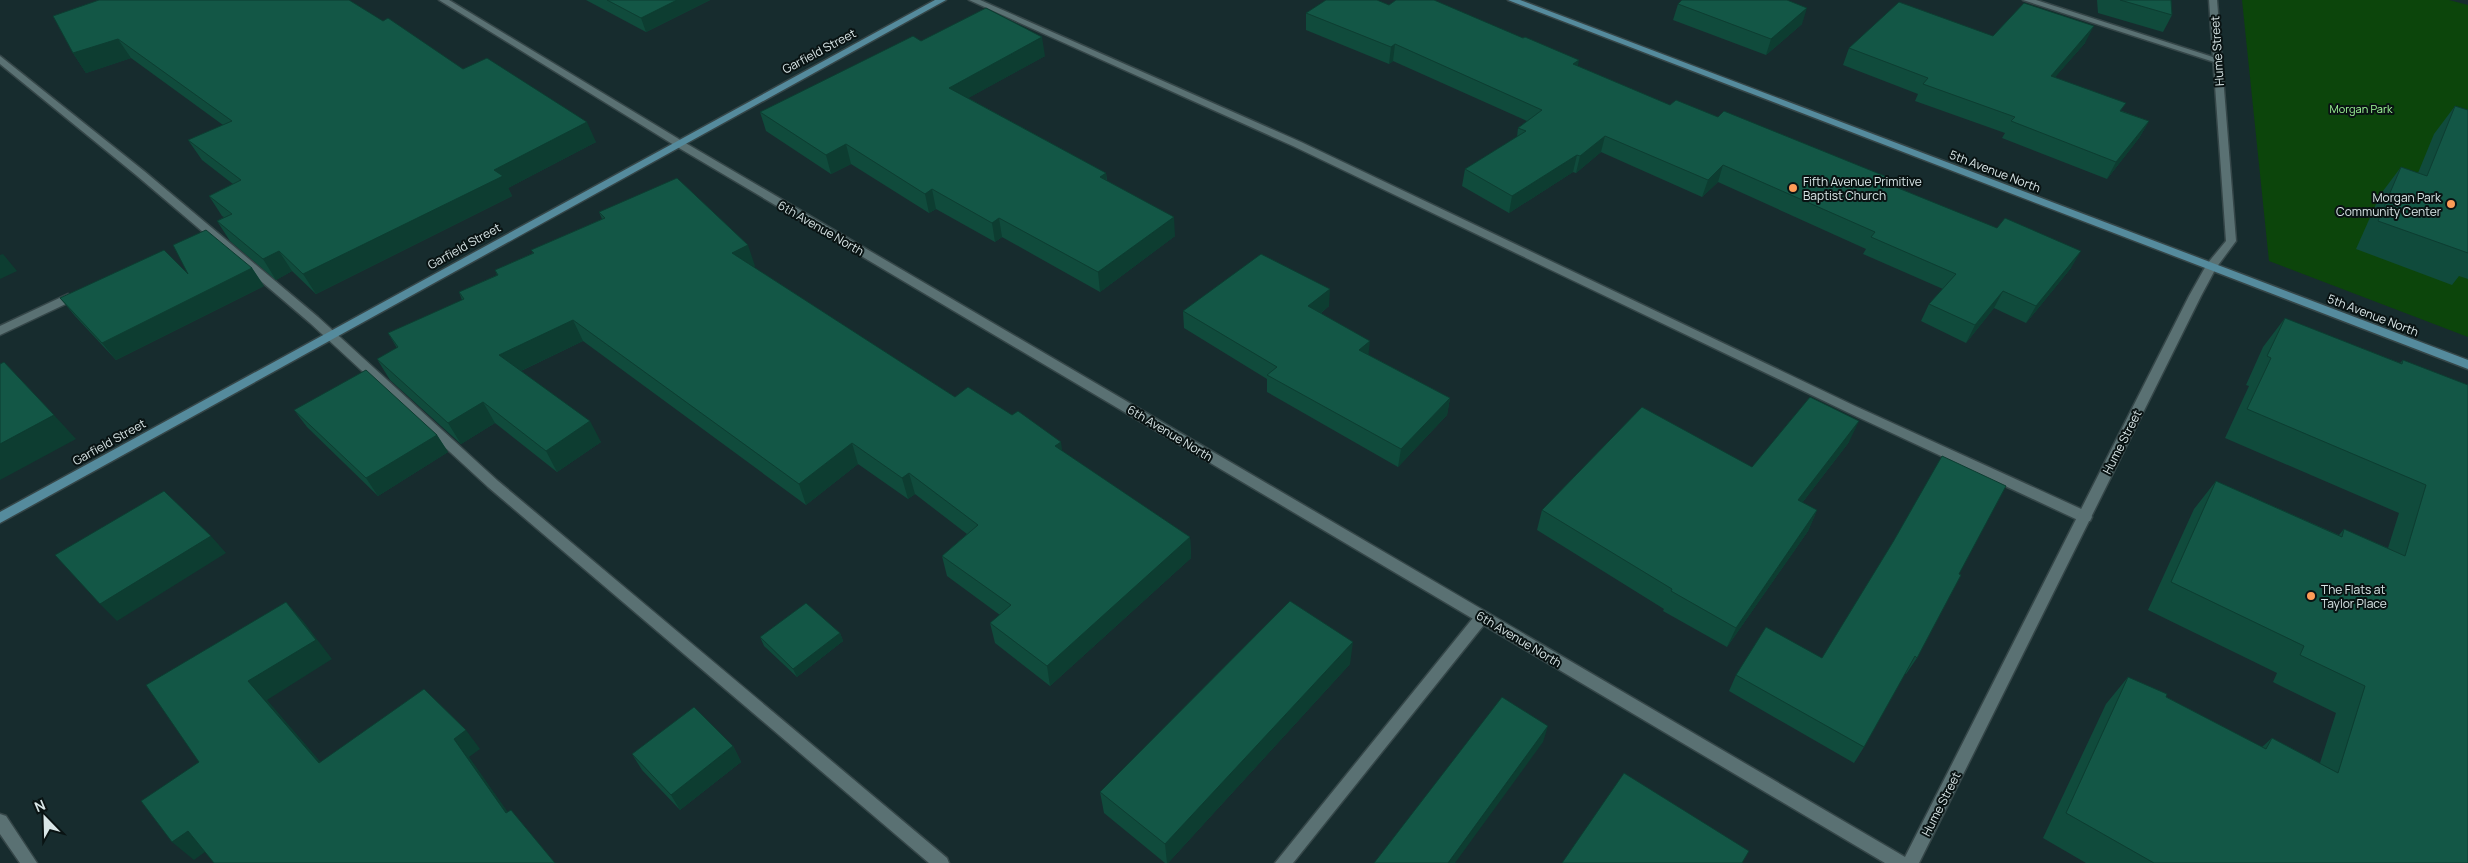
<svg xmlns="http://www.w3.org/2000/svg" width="2468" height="863" viewBox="0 0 2468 863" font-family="Manrope,sans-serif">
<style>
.green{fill:#0c450b}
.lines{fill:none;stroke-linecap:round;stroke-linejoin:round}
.lane-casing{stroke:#354648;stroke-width:3}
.street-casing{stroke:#354648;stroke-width:3}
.secondary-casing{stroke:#354648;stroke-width:3}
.lane{fill:#5a7173;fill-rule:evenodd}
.street{fill:#5a7173;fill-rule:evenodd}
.secondary{fill:#558b9d;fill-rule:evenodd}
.wall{fill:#104b3c}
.shaded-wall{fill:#0d3d31}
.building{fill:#135746;stroke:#0d3d31}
.poi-dot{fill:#fe9c57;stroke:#091313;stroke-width:2}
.labels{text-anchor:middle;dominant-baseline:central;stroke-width:4;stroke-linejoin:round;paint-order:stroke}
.far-park-label{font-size:11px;fill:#a0f799;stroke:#091313}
.street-label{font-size:12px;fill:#d9e6e7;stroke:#091313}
.poi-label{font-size:12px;fill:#d9e6e7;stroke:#091313;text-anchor:start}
</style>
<rect width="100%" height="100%" fill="#172c2e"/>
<path class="green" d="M 2242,0 L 2449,0 L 2468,5 L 2468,337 L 2269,261 Z"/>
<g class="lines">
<defs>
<path id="lane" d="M 969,0 L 980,0 L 1301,142 L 1855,406 L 2090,513 L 2092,517 L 2090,521 L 2080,521 L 1847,412 L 1293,146 Z
M 2023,0 L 2036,0 L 2222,60 L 2220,62 L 2214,62 Z
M 0,56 L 144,171 L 318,317 L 498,481 L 947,858 L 949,863 L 929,863 L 488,487 L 310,323 L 136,175 L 0,64 Z
M 68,294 L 74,298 L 72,301 L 0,335 L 0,326 Z
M 1482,611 L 1487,613 L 1489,617 L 1487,621 L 1293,863 L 1275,863 L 1477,613 Z"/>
<path id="street" d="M 439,0 L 449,0 L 682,141 L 1905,857 L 2189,296 L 2207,264 L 2226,241 L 2209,0 L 2217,0 L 2236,241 L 2216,268 L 2201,296 L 1919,863 L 1885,863 L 674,145 Z
M 0,814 L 6,816 L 37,863 L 20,863 L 0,834 Z"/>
<path id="secondary" d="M 935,0 L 946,0 L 0,523 L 0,512 Z
M 1508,0 L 1520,0 L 2468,360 L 2468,369 Z"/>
</defs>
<use href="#lane" class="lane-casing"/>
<use href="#street" class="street-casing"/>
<use href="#secondary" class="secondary-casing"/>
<use href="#lane" class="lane"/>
<use href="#street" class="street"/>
<use href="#secondary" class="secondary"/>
</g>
<path class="wall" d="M 586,0 L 710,0 L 646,32 Z
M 2097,0 L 2171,0 L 2172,15 L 2163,32 L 2098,13 Z
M 1678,4 L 1802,24 L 1766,55 L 1673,20 Z
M 1389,5 L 1578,66 L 1670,105 L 1718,117 L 1902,183 L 1900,188 L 2071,268 L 2026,323 L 1994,308 L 1966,343 L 1921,321 L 1929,304 L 1943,289 L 1863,254 L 1866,249 L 1718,182 L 1702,197 L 1601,152 L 1576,173 L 1573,172 L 1509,213 L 1462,186 L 1465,169 L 1517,137 L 1518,128 L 1527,121 L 1393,61 L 1389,64 L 1306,30 L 1306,13 Z
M 53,16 L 463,69 L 596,142 L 508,188 L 512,196 L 316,294 L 292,271 L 276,280 L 230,241 L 217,221 L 224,217 L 222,216 L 209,196 L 233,184 L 202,160 L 188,140 L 223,125 L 131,58 L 86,73 L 73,53 Z
M 1993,36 L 2085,43 L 2055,77 L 2122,111 L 2149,121 L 2139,138 L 2107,179 L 2002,138 L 2005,133 L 1915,101 L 1918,94 L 1843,65 L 1849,48 Z
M 921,41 L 1045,56 L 968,98 L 1106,173 L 1107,181 L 1175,236 L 1100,292 L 1002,237 L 995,242 L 936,209 L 929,213 L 851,164 L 831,174 L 766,131 L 760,112 Z
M 2455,106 L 2468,110 L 2468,279 L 2459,276 L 2452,285 L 2356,249 L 2380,195 L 2401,167 L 2418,173 L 2434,134 Z
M 599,212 L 755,266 L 753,267 L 955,397 L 1062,451 L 1190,537 L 1191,558 L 1050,686 L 995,643 L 990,623 L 1000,615 L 947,576 L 942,556 L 967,534 L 915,494 L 908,499 L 858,464 L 806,505 L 583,341 L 521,371 L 601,442 L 557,472 L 495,423 L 461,444 L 390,380 L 377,359 L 397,348 L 388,333 L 462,300 L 459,292 L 497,275 L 495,270 L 533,253 L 531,250 L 602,219 Z
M 252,268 L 264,286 L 116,360 L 75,316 L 60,298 L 188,274 Z
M 1329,306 L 1321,313 L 1369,355 L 1450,398 L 1447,415 L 1398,467 L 1267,392 L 1267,379 L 1184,328 L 1183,311 Z
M 2285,318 L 2400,363 L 2403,360 L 2468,385 L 2468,863 L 2086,863 L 2043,838 L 2106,704 L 2128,677 L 2262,747 L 2272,738 L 2320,763 L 2336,713 L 2273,682 L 2277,673 L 2148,610 L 2194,509 L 2216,481 L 2339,535 L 2344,529 L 2388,548 L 2399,513 L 2225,438 L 2249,386 L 2246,385 L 2263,347 Z
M 294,410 L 437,435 L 448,452 L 378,496 L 307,427 Z
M 1849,442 L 1802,503 L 1817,510 L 1808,531 L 1727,647 L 1663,611 L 1664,609 L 1537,530 L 1542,510 L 1752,467 Z
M 1959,574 L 1917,658 L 1906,674 L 1905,673 L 1864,747 L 1854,763 L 1729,691 L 1736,675 L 1822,658 Z
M 840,633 L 843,641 L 797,677 L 764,646 L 760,637 Z
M 1350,664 L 1168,863 L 1165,863 L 1104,813 L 1100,792 Z
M 733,746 L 741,762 L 680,810 L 642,770 L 632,754 Z"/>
<path class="shaded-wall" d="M 677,0 L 710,0 L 646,32 L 641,18 Z
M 1807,8 L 1802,24 L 1766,55 L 1771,39 Z
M 2094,26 L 2085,43 L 2042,92 L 2051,76 Z
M 1042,37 L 1045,56 L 952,107 L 949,88 Z
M 118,39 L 131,58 L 86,73 L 73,53 Z
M 1395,44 L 1393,61 L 1389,64 L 1391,47 Z
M 1579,60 L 1576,76 L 1573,64 Z
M 2149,121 L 2139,138 L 2107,179 L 2116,162 Z
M 587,122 L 596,142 L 508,188 L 512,196 L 316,294 L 303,274 L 494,170 Z
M 1605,136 L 1601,152 L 1576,173 L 1580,156 Z
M 846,144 L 851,164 L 831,174 L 826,155 Z
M 1577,155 L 1573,172 L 1509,213 L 1512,196 Z
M 1723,165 L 1718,182 L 1702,197 L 1708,180 Z
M 1106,173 L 1107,192 L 1100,177 Z
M 932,189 L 936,209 L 929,213 L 925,194 Z
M 1174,217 L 1175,236 L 1100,292 L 1098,272 Z
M 999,218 L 1002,237 L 995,242 L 992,223 Z
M 748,245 L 755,266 L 739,274 L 732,253 Z
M 279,251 L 292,271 L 276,280 L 263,259 Z
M 2081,251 L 2071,268 L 2026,323 L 2036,306 Z
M 3,254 L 17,271 L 0,279 L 0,255 Z
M 252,268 L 264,286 L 116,360 L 102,343 Z
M 1330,289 L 1329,306 L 1307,324 L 1308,306 Z
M 2003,291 L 1994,308 L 1966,343 L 1975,325 Z
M 573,320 L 583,341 L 510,376 L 499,355 Z
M 1370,341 L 1368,359 L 1359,350 Z
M 1450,398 L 1447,415 L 1398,467 L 1401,449 Z
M 483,402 L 495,423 L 461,444 L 448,423 Z
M 54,415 L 76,439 L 0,480 L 0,444 Z
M 590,421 L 601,442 L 557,472 L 546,451 Z
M 1859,421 L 1849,442 L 1788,521 L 1798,500 Z
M 437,435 L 448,452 L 378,496 L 366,478 Z
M 1061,442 L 1064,463 L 1055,446 Z
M 852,443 L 858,464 L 806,505 L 799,484 Z
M 909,473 L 915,494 L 908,499 L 902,478 Z
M 1817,510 L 1808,531 L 1727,647 L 1736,628 Z
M 211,536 L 226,553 L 117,621 L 100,604 Z
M 1190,537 L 1191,558 L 1050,686 L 1047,666 Z
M 286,602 L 303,621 L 332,659 L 267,700 L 337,781 L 319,763 L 248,681 Z
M 840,633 L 843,641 L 797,677 L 793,669 Z
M 1353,642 L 1350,664 L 1168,863 L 1167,863 L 1165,844 Z
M 1548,726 L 1543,742 L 1455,863 L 1448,863 Z
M 466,730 L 480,749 L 469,757 L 521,831 L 506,813 L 454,739 Z
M 733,746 L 741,762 L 680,810 L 671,795 Z
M 188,831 L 209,849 L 194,860 L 172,842 Z"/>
<path class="building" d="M 99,0 L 349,0 L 383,21 L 388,18 L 463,69 L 487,58 L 587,122 L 494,170 L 503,176 L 303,274 L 279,251 L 263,259 L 217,221 L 232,214 L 209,196 L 241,180 L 188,140 L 232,121 L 118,39 L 73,53 L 53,16 Z
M 607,0 L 677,0 L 641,18 Z
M 1326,0 L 1377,0 L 1389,5 L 1396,0 L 1434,0 L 1523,38 L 1525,37 L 1579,60 L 1573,64 L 1670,105 L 1676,100 L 1718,117 L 1724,111 L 1902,183 L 1898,188 L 1997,228 L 2005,218 L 2081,251 L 2036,306 L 2003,291 L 1975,325 L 1929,304 L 1956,274 L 1871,237 L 1875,232 L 1723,165 L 1708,180 L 1605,136 L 1580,156 L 1577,155 L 1512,196 L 1465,169 L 1526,131 L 1518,128 L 1542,110 L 1395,44 L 1391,47 L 1306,13 Z
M 1682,0 L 1787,0 L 1807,8 L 1771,39 L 1678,4 Z
M 2120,0 L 2171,0 L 2172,15 Z
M 1899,2 L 1993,36 L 2024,3 L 2094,26 L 2051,76 L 2126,103 L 2120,111 L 2149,121 L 2116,162 L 2011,121 L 2015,117 L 1923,84 L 1928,78 L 1849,48 Z
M 986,8 L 1042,37 L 949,88 L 1106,173 L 1100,177 L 1174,217 L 1098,272 L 999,218 L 992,223 L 932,189 L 925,194 L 846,144 L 826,155 L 760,112 L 913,36 L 921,41 Z
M 2455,106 L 2468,110 L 2468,253 L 2378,221 L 2401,167 L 2427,176 Z
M 677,178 L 748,245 L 732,253 L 955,397 L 968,387 L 1012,415 L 1018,411 L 1061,442 L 1055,446 L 1190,537 L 1047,666 L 990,623 L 1011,605 L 942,556 L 978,525 L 909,473 L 902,478 L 852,443 L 799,484 L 573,320 L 499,355 L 590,421 L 546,451 L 483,402 L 448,423 L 377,359 L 398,347 L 388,333 L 464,299 L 459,292 L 498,275 L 495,270 L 534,253 L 531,250 L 605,218 L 599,212 Z
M 206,230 L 252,268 L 102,343 L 60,298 L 164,250 L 188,274 L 173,245 Z
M 1261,254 L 1330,289 L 1308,306 L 1370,341 L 1359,350 L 1450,398 L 1401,449 L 1267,375 L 1277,367 L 1183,311 Z
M 2285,318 L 2402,364 L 2403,360 L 2468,385 L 2468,863 L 2154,863 L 2066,813 L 2128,677 L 2167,694 L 2166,697 L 2266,749 L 2272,738 L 2338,773 L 2365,686 L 2300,655 L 2304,646 L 2171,582 L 2216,481 L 2342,537 L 2344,529 L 2405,556 L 2426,485 L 2247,409 L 2271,358 L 2267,356 Z
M 4,362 L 54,415 L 0,444 L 0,364 Z
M 366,370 L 437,435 L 366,478 L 294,410 Z
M 1810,397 L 1859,421 L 1798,500 L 1817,510 L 1736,628 L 1671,591 L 1672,589 L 1542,510 L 1642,407 L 1752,467 Z
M 1942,456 L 2006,486 L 1959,574 L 1961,575 L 1917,658 L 1915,656 L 1864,747 L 1736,675 L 1766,627 L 1822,658 L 1893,542 Z
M 164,491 L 211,536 L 100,604 L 55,555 Z
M 1290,601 L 1353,642 L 1165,844 L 1100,792 Z
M 286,602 L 316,640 L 248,681 L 319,763 L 424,689 L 466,730 L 454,739 L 506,813 L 511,810 L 555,863 L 214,863 L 188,831 L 172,842 L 141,801 L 199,762 L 146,685 Z
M 806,603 L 840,633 L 793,669 L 760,637 Z
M 1502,697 L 1548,726 L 1448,863 L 1374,863 Z
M 694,707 L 733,746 L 671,795 L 632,754 Z
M 1624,773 L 1749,851 L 1742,863 L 1562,863 Z"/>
<g class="poi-dot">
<circle cx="1793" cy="188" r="5"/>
<circle cx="2451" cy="204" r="5"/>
<circle cx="2311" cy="596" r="5"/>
</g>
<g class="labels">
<g class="far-park-label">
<text x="2361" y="108">Morgan Park</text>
</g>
<g class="street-label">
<text transform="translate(819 51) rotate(-28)">Garfield Street</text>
<text transform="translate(2217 51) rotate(-94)">Hume Street</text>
<text transform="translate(1995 171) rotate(21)">5th Avenue North</text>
<text transform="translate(821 228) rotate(30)">6th Avenue North</text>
<text transform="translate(464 246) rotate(-29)">Garfield Street</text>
<text transform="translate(2373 315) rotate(21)">5th Avenue North</text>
<text transform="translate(1170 433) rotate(31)">6th Avenue North</text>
<text transform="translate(109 442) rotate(-29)">Garfield Street</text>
<text transform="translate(2122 442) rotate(-63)">Hume Street</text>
<text transform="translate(1519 639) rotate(31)">6th Avenue North</text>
<text transform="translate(1941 804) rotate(-63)">Hume Street</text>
</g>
<g class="poi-label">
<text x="1803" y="181">Fifth Avenue Primitive<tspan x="1803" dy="14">Baptist Church</tspan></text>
<text x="2441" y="197" text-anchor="end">Morgan Park<tspan x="2441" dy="14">Community Center</tspan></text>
<text x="2321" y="589">The Flats at<tspan x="2321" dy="14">Taylor Place</tspan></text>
</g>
</g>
<g transform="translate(45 818) rotate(337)" stroke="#091313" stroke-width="4" paint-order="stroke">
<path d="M0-4L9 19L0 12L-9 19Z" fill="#d9e6e7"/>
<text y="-8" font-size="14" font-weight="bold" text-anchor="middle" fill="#d9e6e7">N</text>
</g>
</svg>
